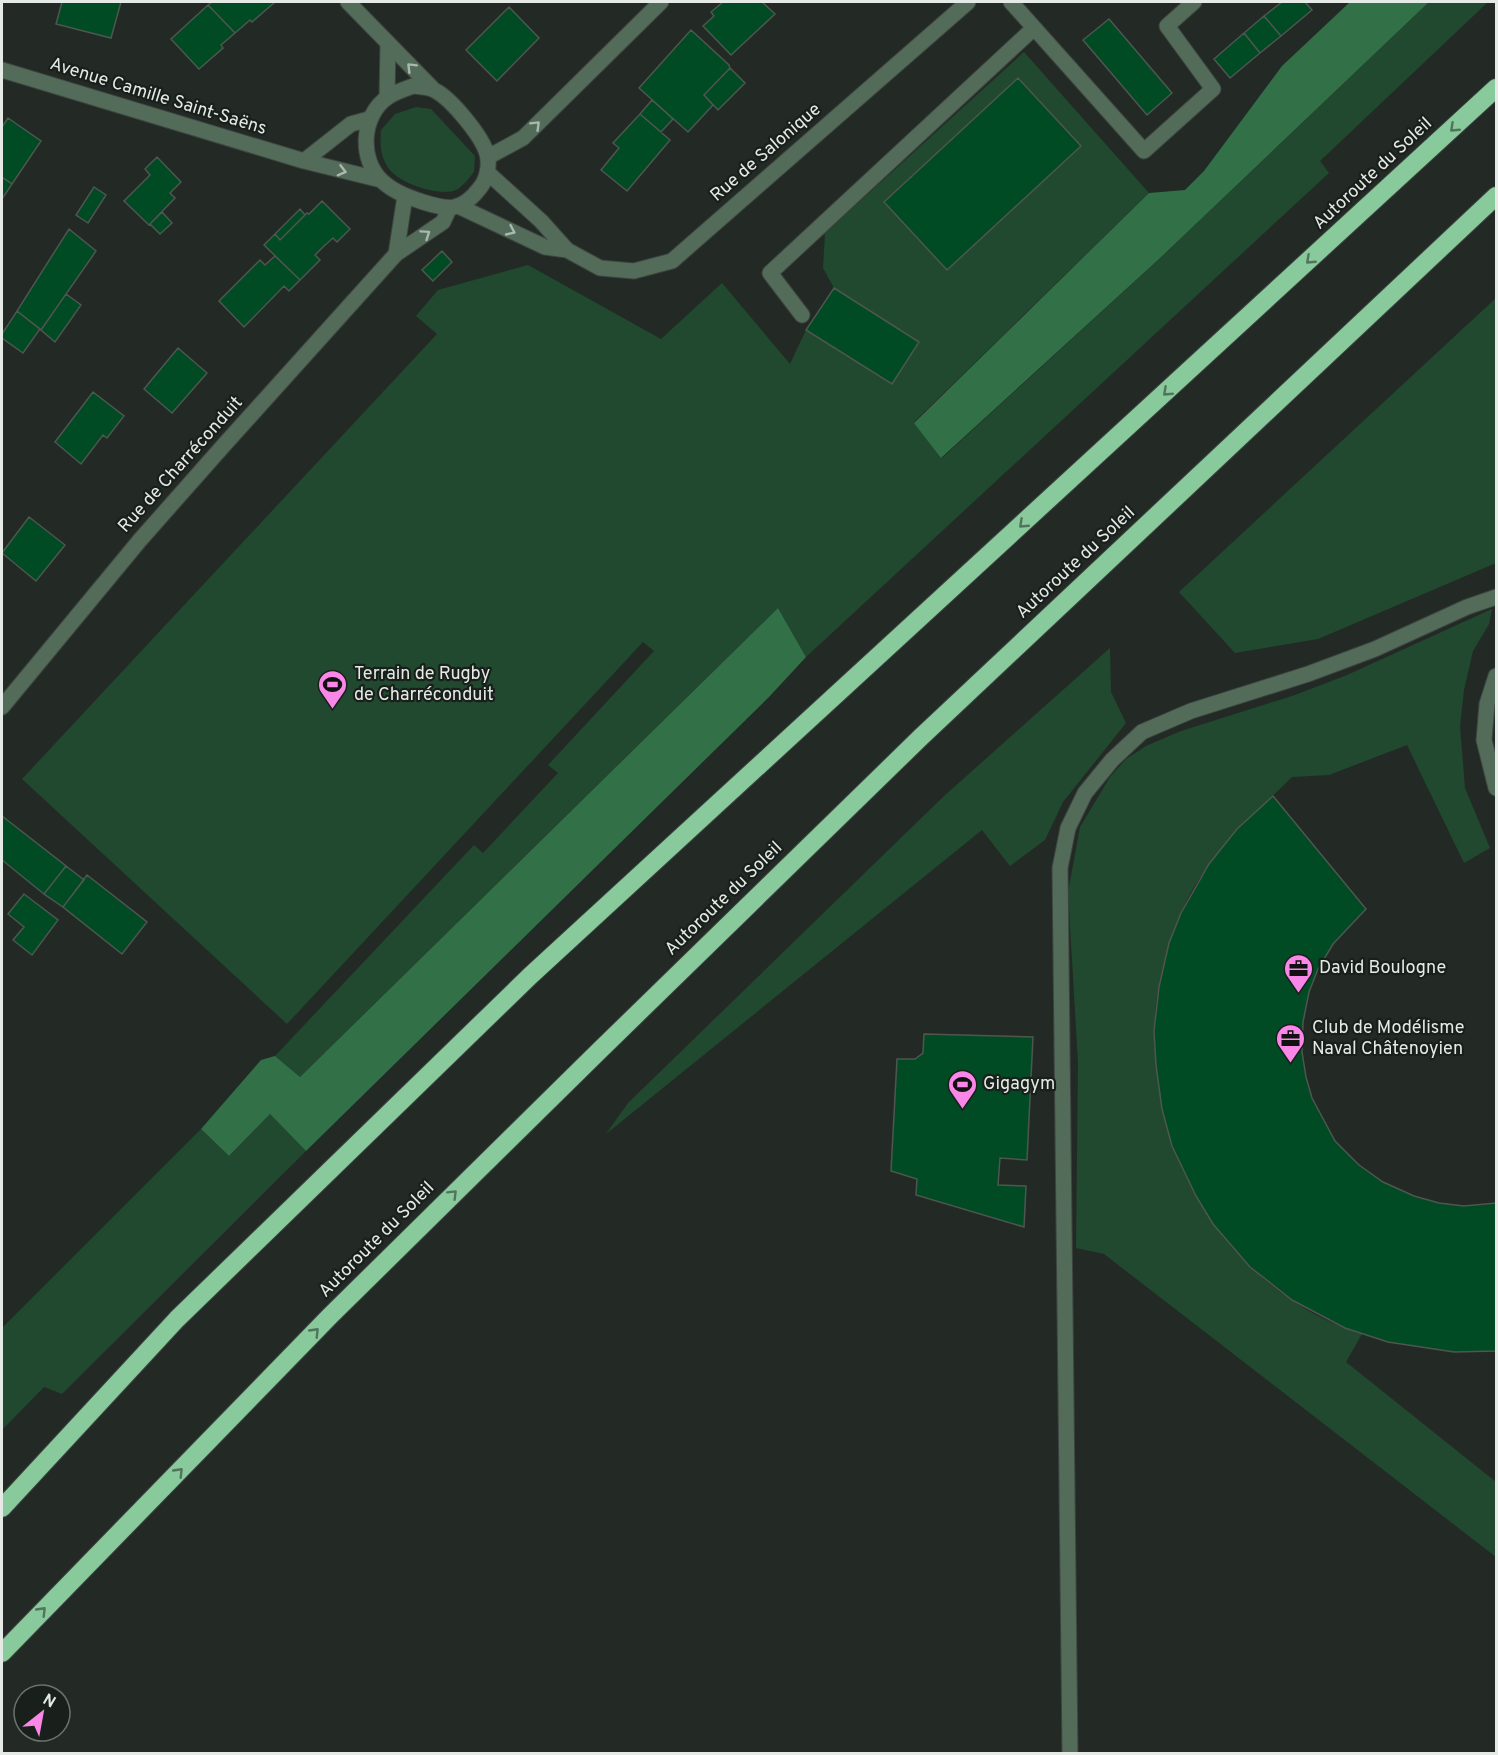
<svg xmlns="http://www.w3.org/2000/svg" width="1498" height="1755" viewBox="0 0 1498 1755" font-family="Overpass,sans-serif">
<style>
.green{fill:#21492f}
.forest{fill:#327148}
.building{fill:#004a24;stroke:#4e5650;stroke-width:1.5}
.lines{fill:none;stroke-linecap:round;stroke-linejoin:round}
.service-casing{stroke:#3e4540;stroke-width:17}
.minor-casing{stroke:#3e4540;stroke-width:17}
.motorway-casing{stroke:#3e4540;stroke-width:20}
.service{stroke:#526c59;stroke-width:15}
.minor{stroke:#526c59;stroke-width:15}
.motorway{stroke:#89ca9c;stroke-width:18}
.oneway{stroke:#aab8ae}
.oneway2{stroke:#51755c}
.labels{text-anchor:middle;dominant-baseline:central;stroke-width:4.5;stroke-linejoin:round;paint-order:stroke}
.street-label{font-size:18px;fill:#e5eae6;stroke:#19201b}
.poi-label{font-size:18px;fill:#e5eae6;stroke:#19201b;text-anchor:start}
</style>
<rect width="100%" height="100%" fill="#232a25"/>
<path class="green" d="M 1429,2 L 1488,2 L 1320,161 L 1329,173 L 806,657 L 778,608 L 300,1077 L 275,1056 L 474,845 L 483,853 L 558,773 L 548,765 L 654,651 L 643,642 L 287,1024 L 22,779 L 437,334 L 416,316 L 438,290 L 528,265 L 661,339 L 722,283 L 790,364 L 806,330 L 892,384 L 919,342 L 834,288 L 823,268 L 825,233 L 1024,52 L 1149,193 L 914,422 L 942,458 L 1159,259 Z
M 416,107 L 431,109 L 475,156 L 474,172 C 470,177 464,185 458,189 C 442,198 401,184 390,170 C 380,158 380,144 381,130 L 395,114 Z
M 1496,298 L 1496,563 L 1318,639 L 1235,653 L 1179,592 Z
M 1492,609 L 1489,624 L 1473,651 L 1464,690 L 1460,726 L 1465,788 L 1490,848 L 1464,863 L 1407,745 L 1329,775 L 1292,777 C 1250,818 1205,857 1181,913 C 1168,944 1156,986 1155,1019 C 1149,1155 1228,1292 1362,1334 L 1346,1362 L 1496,1482 L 1496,1557 L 1104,1254 L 1076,1248 L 1078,1062 L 1068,892 L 1080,827 L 1110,777 L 1126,759 L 1146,746 L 1181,731 L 1295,695 L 1347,675 Z
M 1110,648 L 1111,692 L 1126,723 L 1063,802 L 1045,840 L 1010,866 L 982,830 L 606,1134 L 628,1103 L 943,797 Z
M 270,1114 L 306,1151 L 62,1394 L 44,1387 L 2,1430 L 2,1328 L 201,1129 L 229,1156 Z"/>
<path class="forest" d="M 1350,2 L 1429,2 L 1159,259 L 941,458 L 914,423 L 1149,193 L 1185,190 L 1204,171 L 1282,66 Z
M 778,608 L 806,657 L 769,697 L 306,1151 L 270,1114 L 229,1156 L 201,1129 L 261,1060 L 275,1056 L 300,1077 Z"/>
<path class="building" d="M 62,2 L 121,2 L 111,38 L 56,24 Z
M 212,2 L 275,2 L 252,22 L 250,20 L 235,33 L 208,5 Z
M 723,2 L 762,2 L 775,14 L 731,55 L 703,26 L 714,16 L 711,12 Z
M 1282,2 L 1305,2 L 1312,10 L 1281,36 L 1264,16 Z
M 208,5 L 235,33 L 221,45 L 223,48 L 199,69 L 171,39 Z
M 509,7 L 539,38 L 497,81 L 466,50 Z
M 1264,16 L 1281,36 L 1260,53 L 1244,33 Z
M 1109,19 L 1172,93 L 1147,115 L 1083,40 Z
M 691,30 L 729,65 L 730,68 L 704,95 L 713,105 L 688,132 L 639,88 Z
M 1244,33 L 1260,53 L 1230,78 L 1214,59 Z
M 730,68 L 745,83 L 718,110 L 704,95 Z
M 1018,78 L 1081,146 L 947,270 L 884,202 Z
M 652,100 L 673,119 L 661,132 L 640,114 Z
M 640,114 L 670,140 L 627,191 L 601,170 L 619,148 L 613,143 Z
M 8,118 L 41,141 L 12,184 L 2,177 L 2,127 Z
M 157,157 L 181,182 L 170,193 L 175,198 L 149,225 L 124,201 L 150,175 L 145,169 Z
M 2,177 L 12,184 L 2,199 Z
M 94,187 L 106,195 L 88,223 L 76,215 Z
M 322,201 L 350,229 L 337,242 L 333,238 L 324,246 L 315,255 L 320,260 L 300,280 L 264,245 L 275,234 L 280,240 L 307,213 L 309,214 Z
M 300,209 L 305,215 L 280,240 L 275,234 Z
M 162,212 L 172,223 L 160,234 L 150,224 Z
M 69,229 L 96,251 L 41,330 L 17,311 Z
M 442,251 L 452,262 L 433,281 L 422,270 Z
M 275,256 L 300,280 L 289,291 L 284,286 L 244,327 L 219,301 L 260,260 L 265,265 Z
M 834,288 L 919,342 L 892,384 L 806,330 Z
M 66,294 L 81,305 L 55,342 L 41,330 Z
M 17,311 L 40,329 L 23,353 L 2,338 L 2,334 Z
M 178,348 L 207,373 L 172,413 L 144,389 Z
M 93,392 L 124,416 L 107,438 L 103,435 L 81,464 L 55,442 Z
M 29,517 L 65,545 L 36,581 L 2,553 Z
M 1273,796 L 1366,909 L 1333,944 L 1318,969 L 1309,992 L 1303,1022 L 1302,1052 L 1306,1077 L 1312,1098 L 1335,1141 L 1359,1165 L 1383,1182 L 1414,1196 L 1439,1203 L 1464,1206 L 1496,1203 L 1496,1351 L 1454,1352 L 1388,1342 L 1345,1328 L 1292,1300 L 1250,1267 L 1213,1224 L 1196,1196 L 1172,1146 L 1162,1109 L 1156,1065 L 1154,1031 L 1159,987 L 1169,943 L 1181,913 L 1209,864 L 1237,829 Z
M 2,816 L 66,866 L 44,894 L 2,860 Z
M 66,866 L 84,880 L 63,907 L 44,894 Z
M 87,875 L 147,922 L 122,954 L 63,907 Z
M 24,894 L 58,920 L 32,955 L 13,940 L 24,927 L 8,914 Z
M 924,1034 L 1033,1037 L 1027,1160 L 1000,1158 L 998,1185 L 1026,1186 L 1024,1227 L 916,1195 L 917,1179 L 891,1171 L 897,1059 L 915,1059 L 923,1053 Z"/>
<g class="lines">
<defs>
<path id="service" d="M 1011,2 L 1144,151 L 1213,89 L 1167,26 L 1194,2
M 802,315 L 770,273 L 1034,28"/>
<path id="minor" d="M 348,2 L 434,90
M 2,70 L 304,161 L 381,180
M 413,86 C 420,87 430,87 436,91 C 452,100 482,136 487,154 C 490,165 487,180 479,189 C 461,212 448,210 423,202 C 408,197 394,192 382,181 C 359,160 361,115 388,97 C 395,92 405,89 413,86 Z
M 387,97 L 388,44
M 488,157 L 523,138 L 661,2
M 304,161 L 351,124 L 369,119
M 487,172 L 541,221 L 567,250 L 600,268 L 634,271 L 672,261 L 968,2
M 458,206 L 545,247 L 567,250
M 396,254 L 405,196
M 1496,676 L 1487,704 L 1484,740 L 1496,788
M 2,707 L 140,540 L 224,445 L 396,254 L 443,222 L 449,209
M 1070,1754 L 1060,868 L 1068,828 L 1085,793 L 1112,760 L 1142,732 L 1191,711 L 1308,674 L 1375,649 L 1467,607 L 1496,597"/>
<path id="motorway" d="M 2,1508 L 177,1319 L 530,976 L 1496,88
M 2,1653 L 330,1316 L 599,1051 L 921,737 L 1496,196"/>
</defs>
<use href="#service" class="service-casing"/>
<use href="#minor" class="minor-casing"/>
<use href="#motorway" class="motorway-casing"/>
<use href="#service" class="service"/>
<use href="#minor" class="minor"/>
<use href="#motorway" class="motorway"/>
</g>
<defs><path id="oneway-chevron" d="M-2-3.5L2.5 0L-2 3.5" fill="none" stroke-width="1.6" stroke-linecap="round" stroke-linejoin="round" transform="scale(1.5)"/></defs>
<g class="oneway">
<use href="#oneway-chevron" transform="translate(411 67) rotate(-135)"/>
<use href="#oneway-chevron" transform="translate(536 125) rotate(-45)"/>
<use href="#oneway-chevron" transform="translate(342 171) rotate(15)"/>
<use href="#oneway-chevron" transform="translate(511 231) rotate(25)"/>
<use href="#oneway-chevron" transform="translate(426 234) rotate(-34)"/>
</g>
<g class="oneway2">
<use href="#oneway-chevron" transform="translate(1454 128) rotate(137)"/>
<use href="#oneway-chevron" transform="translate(1310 260) rotate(137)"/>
<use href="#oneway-chevron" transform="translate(1167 392) rotate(137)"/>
<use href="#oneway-chevron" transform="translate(1023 524) rotate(137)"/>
<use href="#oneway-chevron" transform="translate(453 1194) rotate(-45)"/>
<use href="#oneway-chevron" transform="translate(315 1332) rotate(-46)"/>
<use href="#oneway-chevron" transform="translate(179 1472) rotate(-46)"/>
<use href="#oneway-chevron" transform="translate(42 1611) rotate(-46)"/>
</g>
<defs>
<symbol id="stadium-pin" viewBox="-11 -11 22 30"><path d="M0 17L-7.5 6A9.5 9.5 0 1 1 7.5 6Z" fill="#f987e8" stroke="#19201b"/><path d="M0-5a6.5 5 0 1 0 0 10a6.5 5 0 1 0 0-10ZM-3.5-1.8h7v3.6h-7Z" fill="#111"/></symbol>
<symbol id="office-pin" viewBox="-11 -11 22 30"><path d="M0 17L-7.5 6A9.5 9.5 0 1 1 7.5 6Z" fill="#f987e8" stroke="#19201b"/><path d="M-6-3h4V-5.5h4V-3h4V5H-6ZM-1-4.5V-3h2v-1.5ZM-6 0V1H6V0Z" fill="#111"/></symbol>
</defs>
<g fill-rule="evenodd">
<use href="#stadium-pin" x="316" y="668" width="33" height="45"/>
<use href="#office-pin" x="1282" y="952" width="33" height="45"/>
<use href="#office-pin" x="1274" y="1022" width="33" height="45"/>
<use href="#stadium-pin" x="946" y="1068" width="33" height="45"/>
</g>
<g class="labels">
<g class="street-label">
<text transform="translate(158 97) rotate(17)">Avenue Camille Saint-Saëns</text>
<text transform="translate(766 153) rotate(-41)">Rue de Salonique</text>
<text transform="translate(1373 174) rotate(-43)">Autoroute du Soleil</text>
<text transform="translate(181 465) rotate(-48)">Rue de Charréconduit</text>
<text transform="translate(1076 563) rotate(-43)">Autoroute du Soleil</text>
<text transform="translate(724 899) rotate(-44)">Autoroute du Soleil</text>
<text transform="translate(377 1240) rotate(-45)">Autoroute du Soleil</text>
</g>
<g class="poi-label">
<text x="354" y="674">Terrain de Rugby<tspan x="354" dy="21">de Charréconduit</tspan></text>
<text x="1319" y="968">David Boulogne</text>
<text x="1312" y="1028">Club de Modélisme<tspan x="1312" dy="21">Naval Châtenoyien</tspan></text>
<text x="983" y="1084">Gigagym</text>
</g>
</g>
<rect width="1498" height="1755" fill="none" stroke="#e5eae6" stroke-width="6"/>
<g transform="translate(42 1713) rotate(31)"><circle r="28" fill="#19201b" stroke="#6b716c" stroke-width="1.5"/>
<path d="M0-4.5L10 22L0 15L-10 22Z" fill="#f987e8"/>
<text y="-9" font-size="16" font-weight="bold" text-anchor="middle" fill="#e5eae6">N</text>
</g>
</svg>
